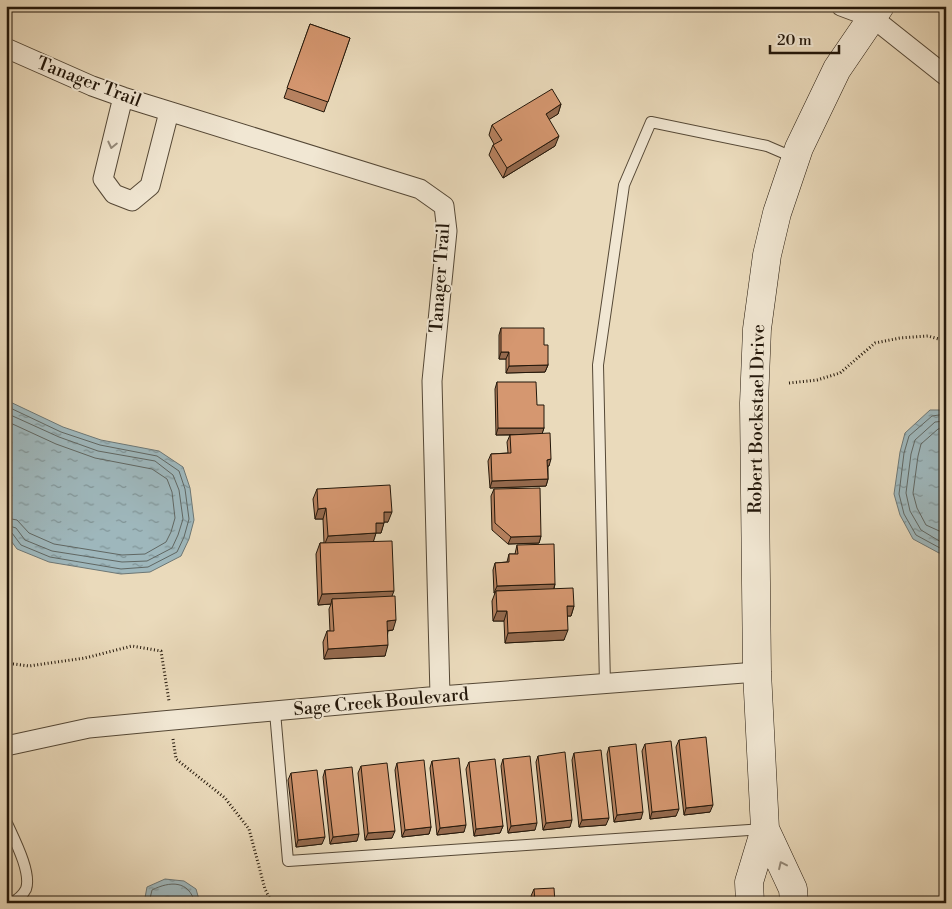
<svg xmlns="http://www.w3.org/2000/svg" width="952" height="909" viewBox="0 0 952 909" font-family="'Libre Bodoni',serif">
<style>
.water{fill:url(#water-ripples);stroke:#6d7775}
.lines{fill:none;stroke-linecap:round;stroke-linejoin:round}
.shore{stroke:#606763;stroke-width:1}
.lane-casing{stroke:#554836;stroke-width:12}
.street-casing{stroke:#554836;stroke-width:21}
.secondary-casing{stroke:#23170a;stroke-width:29}
.path{stroke:#23170a;stroke-width:3;stroke-dasharray:1 2.5;stroke-linecap:butt}
.lane{stroke:#f1e7d3;stroke-width:10}
.street{stroke:#f1e7d3;stroke-width:19}
.secondary{stroke:#f1e7d3;stroke-width:28}
.wall{fill:#b78260;stroke:#23170a}
.shaded-wall{fill:#956a4e;stroke:#23170a}
.building{fill:#d59770;stroke:#23170a}
.oneway{stroke:#948979}
.labels{text-anchor:middle;dominant-baseline:central;stroke-width:4;stroke-linejoin:round;paint-order:stroke}
.street-label{font-size:18px;fill:#23170a;stroke:#f1e7d3}
</style>
<defs>
<pattern id="water-ripples" width="26" height="14" patternUnits="userSpaceOnUse" patternTransform="scale(1.25)"><rect width="26" height="14" fill="#9eb7bc"/><path d="M2 4q2-2 4 0t4 0M15 11q2-2 4 0t4 0" fill="none" stroke="#809497"/></pattern>
</defs>
<rect width="100%" height="100%" fill="#eadabb"/>
<filter id="stains"><feTurbulence type="fractalNoise" baseFrequency=".004" numOctaves="4"/><feColorMatrix values="0 0 0 0 .2 0 0 0 0 .09 0 0 0 0 .02 0 0 0 .5 -.17"/></filter>
<radialGradient id="worn" r=".72"><stop offset=".6" stop-color="#630" stop-opacity="0"/><stop offset="1" stop-color="#630" stop-opacity=".3"/></radialGradient>
<path class="water" d="M 6,400 L 63,427 L 101,440 L 159,451 L 183,467 L 190,488 L 194,520 L 189,539 L 181,556 L 150,572 L 121,574 L 49,562 L 17,549 L 6,534 Z
M 930,410 L 946,410 L 946,553 L 939,553 L 913,539 L 900,515 L 894,494 L 900,452 L 905,433 Z
M 165,879 L 184,881 L 196,889 L 200,903 L 144,903 L 147,887 Z"/>
<g class="lines">
<path class="shore" d="M 6,406 L 61,432 L 100,445 L 157,456 L 179,471 L 185,489 L 189,519 L 184,537 L 177,552 L 148,567 L 121,569 L 50,557 L 21,545 L 12,533 L 6,532
M 6,413 L 59,437 L 98,451 L 155,461 L 173,475 L 179,490 L 183,519 L 178,535 L 172,548 L 147,561 L 122,562 L 52,551 L 25,540 L 16,528 L 6,525
M 946,414 L 932,416 L 909,436 L 904,453 L 899,494 L 904,514 L 916,535 L 940,548 L 946,548
M 6,421 L 56,444 L 95,458 L 152,469 L 167,479 L 172,492 L 175,518 L 171,532 L 166,542 L 145,554 L 122,555 L 54,544 L 29,533 L 17,520 L 6,518
M 946,421 L 935,422 L 915,440 L 911,454 L 906,493 L 910,511 L 921,530 L 941,542 L 946,542
M 946,428 L 938,429 L 921,444 L 918,456 L 913,493 L 917,508 L 926,525 L 946,534
M 149,903 L 152,890 C 170,881 189,880 195,903"/>
<defs>
<path id="lane" d="M 605,685 L 598,365 L 624,185 L 651,122 L 767,146 L 795,158
M 275,712 L 288,861 L 764,829
M 6,821 C 13,837 32,872 26,889 C 23,895 17,900 11,903"/>
<path id="street" d="M 841,6 L 873,18 L 946,76
M 6,48 L 92,86 L 123,97 L 420,189 L 444,206 L 447,231 L 432,381 L 440,696
M 123,97 L 103,179 L 114,194 L 132,201 L 150,186 L 169,112
M 6,746 L 89,728 L 162,721 L 440,696 L 757,672"/>
<path id="secondary" d="M 765,829 L 793,889 L 794,903
M 750,903 L 749,882 L 765,829 L 757,672 L 754,403 L 757,329 L 767,255 L 777,213 L 799,148 L 837,69 L 880,6"/>
</defs>
<use href="#lane" class="lane-casing"/>
<use href="#street" class="street-casing"/>
<use href="#secondary" class="secondary-casing"/>
<path class="path" d="M 789,383 L 817,380 L 840,373 L 875,343 L 900,338 L 928,336 L 946,341
M 6,663 L 29,666 L 85,658 L 132,646 L 161,651 L 169,701
M 173,739 L 176,759 L 225,798 L 249,829 L 265,889 L 272,903"/>
<use href="#lane" class="lane"/>
<use href="#street" class="street"/>
<use href="#secondary" class="secondary"/>
</g>
<path class="wall" d="M 310,24 L 350,38 L 324,112 L 284,98 Z
M 561,104 L 558,114 L 549,119 L 555,146 L 503,178 L 489,155 L 493,145 L 494,144 L 489,135 L 492,125 Z
M 501,328 L 544,345 L 548,365 L 545,372 L 506,373 L 506,359 L 499,359 L 499,335 Z
M 497,382 L 537,405 L 544,428 L 542,433 L 549,466 L 548,466 L 548,479 L 546,486 L 490,488 L 488,461 L 491,454 L 508,453 L 507,442 L 510,435 L 511,435 L 496,435 L 495,389 Z
M 317,489 L 388,522 L 384,522 L 381,533 L 376,533 L 373,541 L 392,596 L 393,630 L 388,631 L 385,656 L 324,659 L 323,642 L 327,631 L 330,631 L 329,609 L 331,604 L 318,605 L 316,554 L 320,543 L 324,543 L 323,519 L 315,519 L 313,499 Z
M 494,489 L 541,536 L 539,543 L 508,544 L 492,530 L 491,496 Z
M 517,545 L 555,584 L 554,589 L 574,606 L 571,616 L 567,616 L 564,640 L 505,643 L 504,621 L 493,621 L 492,601 L 495,593 L 494,593 L 493,570 L 495,563 L 507,562 L 509,554 L 515,554 Z
M 679,740 L 710,812 L 684,815 L 676,747 Z
M 645,744 L 676,816 L 650,819 L 642,751 Z
M 609,747 L 641,819 L 614,822 L 607,754 Z
M 574,753 L 606,825 L 579,827 L 572,760 Z
M 538,756 L 570,827 L 543,830 L 536,762 Z
M 503,759 L 535,830 L 508,833 L 501,766 Z
M 432,761 L 464,832 L 437,835 L 430,768 Z
M 469,762 L 503,826 L 500,833 L 474,836 L 466,769 Z
M 397,763 L 431,827 L 429,834 L 402,837 L 395,770 Z
M 361,766 L 392,838 L 365,840 L 358,773 Z
M 325,770 L 357,841 L 330,844 L 323,777 Z
M 291,773 L 322,844 L 296,847 L 288,780 Z
M 534,889 L 555,903 L 532,901 L 531,896 Z"/>
<path class="shaded-wall" d="M 561,104 L 558,114 L 542,124 L 546,114 Z
M 559,136 L 555,146 L 503,178 L 507,168 Z
M 501,352 L 509,352 L 506,359 L 499,359 Z
M 548,365 L 545,372 L 506,373 L 509,366 Z
M 498,428 L 544,428 L 542,434 L 496,435 Z
M 551,459 L 549,466 L 545,466 L 547,460 Z
M 548,479 L 546,486 L 490,488 L 492,481 Z
M 326,508 L 323,519 L 315,519 L 318,509 Z
M 384,512 L 392,512 L 388,522 L 380,522 Z
M 376,523 L 384,523 L 381,533 L 372,533 Z
M 376,533 L 373,543 L 324,546 L 328,536 Z
M 541,536 L 539,543 L 508,544 L 511,537 Z
M 555,584 L 553,591 L 496,591 L 495,593 L 494,593 L 497,586 Z
M 394,591 L 390,601 L 332,599 L 331,604 L 318,605 L 322,594 Z
M 567,606 L 574,606 L 571,616 L 563,616 Z
M 497,611 L 507,611 L 504,621 L 493,621 Z
M 396,620 L 393,630 L 383,631 L 387,621 Z
M 568,630 L 564,640 L 505,643 L 508,633 Z
M 388,645 L 385,656 L 324,659 L 328,649 Z
M 713,805 L 710,812 L 684,815 L 686,808 Z
M 679,809 L 676,816 L 650,819 L 652,812 Z
M 643,812 L 641,819 L 614,822 L 617,815 Z
M 609,818 L 606,825 L 579,827 L 582,820 Z
M 572,820 L 570,827 L 543,830 L 546,823 Z
M 537,823 L 535,830 L 508,833 L 511,826 Z
M 466,825 L 464,832 L 437,835 L 440,828 Z
M 503,826 L 500,833 L 474,836 L 476,829 Z
M 431,827 L 429,834 L 402,837 L 405,830 Z
M 395,831 L 392,838 L 365,840 L 368,833 Z
M 359,834 L 357,841 L 330,844 L 333,837 Z
M 325,837 L 322,844 L 296,847 L 298,840 Z"/>
<path class="building" d="M 310,24 L 350,38 L 328,102 L 287,88 Z
M 552,89 L 561,104 L 546,114 L 559,136 L 507,168 L 493,145 L 502,140 L 492,125 Z
M 501,328 L 544,328 L 544,345 L 548,345 L 548,365 L 509,366 L 509,352 L 501,352 Z
M 497,382 L 536,382 L 537,405 L 544,405 L 544,428 L 498,428 Z
M 550,433 L 551,459 L 547,460 L 548,479 L 492,481 L 491,454 L 511,453 L 510,435 Z
M 390,485 L 392,512 L 384,512 L 384,523 L 376,523 L 376,533 L 328,536 L 326,508 L 318,509 L 317,489 Z
M 540,488 L 541,536 L 511,537 L 495,523 L 494,489 Z
M 392,541 L 394,591 L 322,594 L 320,543 Z
M 554,544 L 555,584 L 497,586 L 495,563 L 509,562 L 509,554 L 518,554 L 517,545 Z
M 573,588 L 574,606 L 567,606 L 568,630 L 508,633 L 507,611 L 497,611 L 496,591 Z
M 395,596 L 396,620 L 387,621 L 388,645 L 328,649 L 327,631 L 334,631 L 332,599 Z
M 706,737 L 713,805 L 686,808 L 679,740 Z
M 671,741 L 679,809 L 652,812 L 645,744 Z
M 636,744 L 643,812 L 617,815 L 609,747 Z
M 601,750 L 609,818 L 582,820 L 574,753 Z
M 565,752 L 572,820 L 546,823 L 538,756 Z
M 530,756 L 537,823 L 511,826 L 503,759 Z
M 459,758 L 466,825 L 440,828 L 432,761 Z
M 495,759 L 503,826 L 476,829 L 469,762 Z
M 424,760 L 431,827 L 405,830 L 397,763 Z
M 387,763 L 395,831 L 368,833 L 361,766 Z
M 352,767 L 359,834 L 333,837 L 325,770 Z
M 317,770 L 325,837 L 298,840 L 291,773 Z
M 554,888 L 555,903 L 517,903 L 517,902 L 535,901 L 534,889 Z
M 492,898 L 494,903 L 484,903 Z"/>
<defs><path id="oneway-chevron" d="M-2-3.5L2.5 0L-2 3.5" fill="none" stroke-width="1.6" stroke-linecap="round" stroke-linejoin="round" transform="scale(1.25)"/></defs>
<g class="oneway">
<use href="#oneway-chevron" transform="translate(112 145) rotate(103)"/>
<use href="#oneway-chevron" transform="translate(782 865) rotate(-115)"/>
</g>
<g class="labels">
<g class="street-label">
<text transform="translate(89 82) rotate(21)">Tanager Trail</text>
<text transform="translate(440 278) rotate(-86)">Tanager Trail</text>
<text transform="translate(757 419) rotate(-89)">Robert Bockstael Drive</text>
<text transform="translate(381 702) rotate(-5)">Sage Creek Boulevard</text>
</g>
</g>
<rect width="952" height="909" fill="none" stroke="#eadabb" stroke-width="25"/>
<rect x="8" y="8" width="937" height="894" fill="none" stroke="#23170a" stroke-width="2.5"/>
<rect x="12" y="12" width="927" height="884" fill="none" stroke="#23170a"/>
<path d="M770 45v8h69v-8" fill="none" stroke="#23170a" stroke-width="2.5"/>
<text x="777" y="45" font-size="15" fill="#23170a" stroke="#f1e7d3" stroke-width="4" paint-order="stroke">20 m</text>
<rect width="100%" height="100%" filter="url(#stains)"/>
<rect width="100%" height="100%" fill="url(#worn)"/>
</svg>
